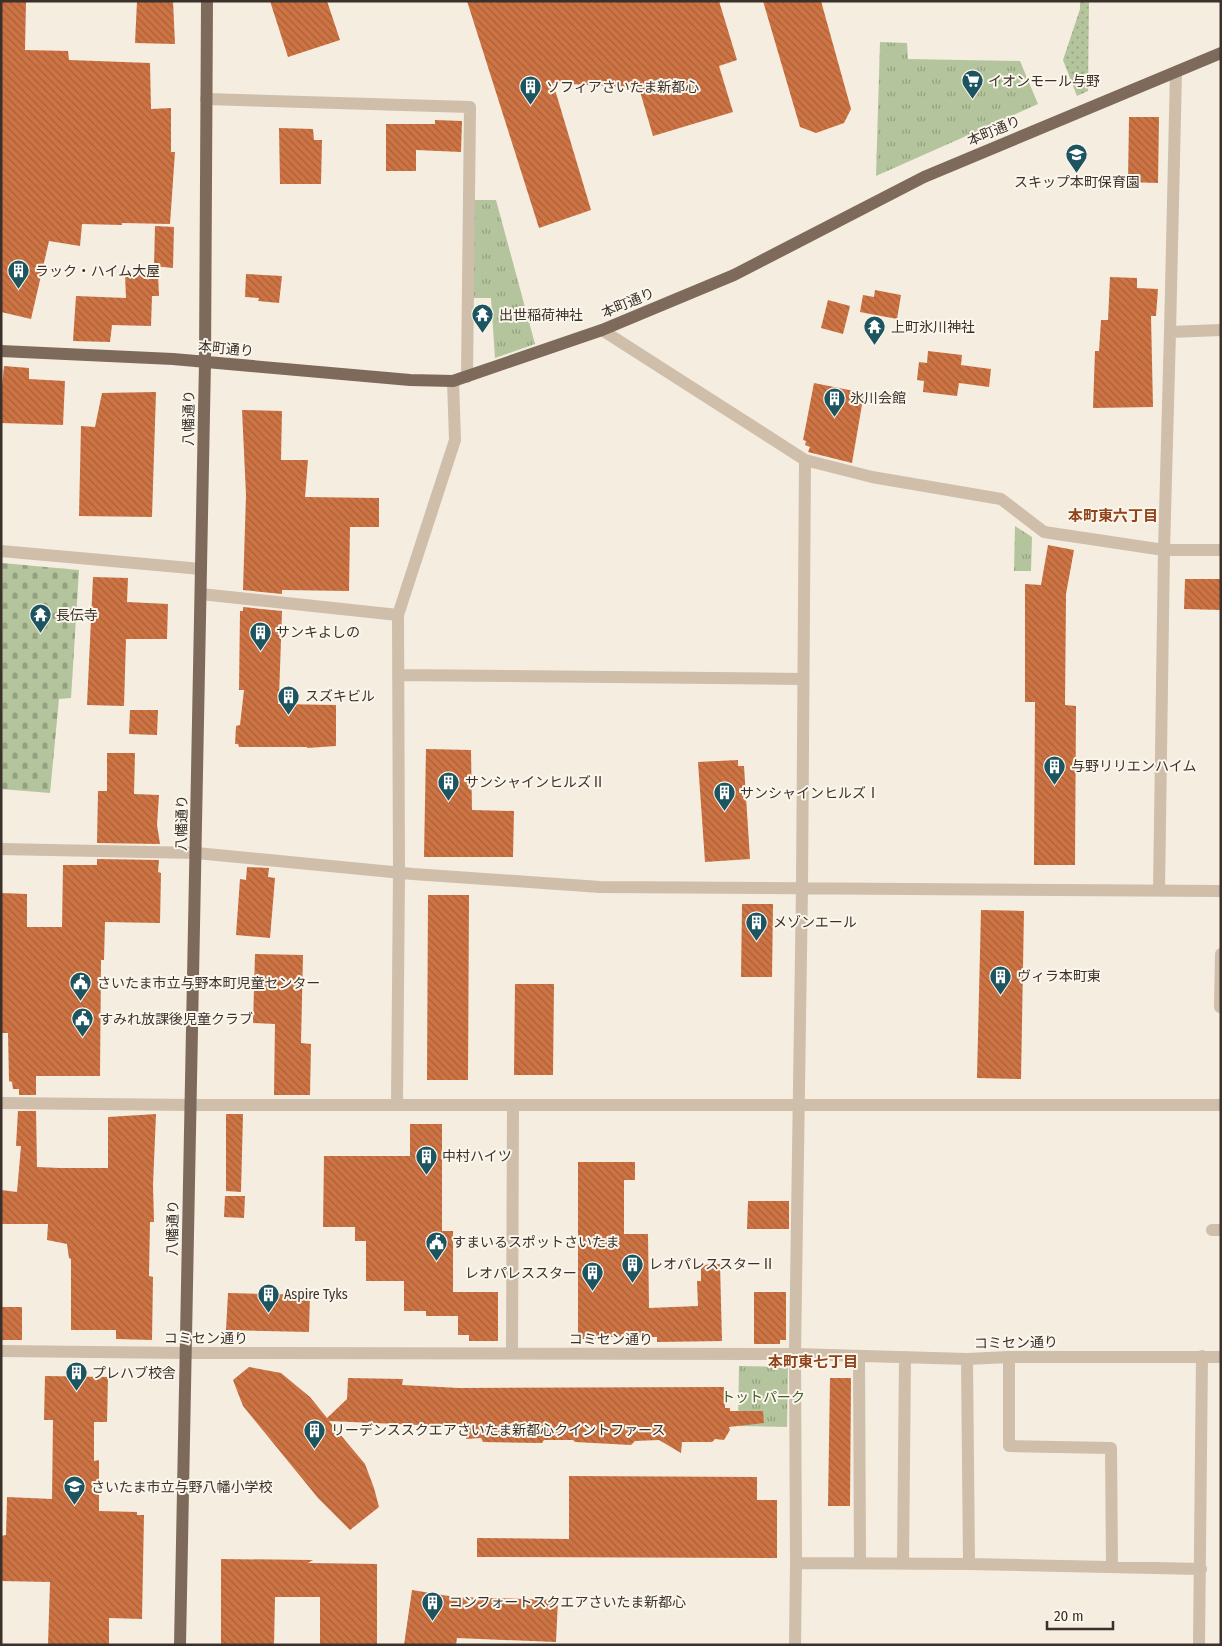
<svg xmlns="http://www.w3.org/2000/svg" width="1222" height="1646" viewBox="0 0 1222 1646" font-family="'Fira Sans Condensed','Noto Sans JP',sans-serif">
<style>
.grass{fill:url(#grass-dots)}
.cemetery{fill:url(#cemetery-stones)}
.park{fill:url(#park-tufts)}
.building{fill:url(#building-back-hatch)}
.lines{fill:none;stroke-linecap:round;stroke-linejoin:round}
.minor{stroke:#cebeaa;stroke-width:12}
.major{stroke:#7e6a5a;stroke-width:12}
.labels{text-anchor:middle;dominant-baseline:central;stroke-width:4;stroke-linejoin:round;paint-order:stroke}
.poi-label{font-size:14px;fill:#3b312a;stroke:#fbf6ec;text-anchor:start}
.street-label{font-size:14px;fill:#3b312a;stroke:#fbf6ec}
.park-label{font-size:14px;fill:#455c2b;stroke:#fbf6ec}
.neighbourhood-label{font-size:15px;font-weight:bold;fill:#91441c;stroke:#fbf6ec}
</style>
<defs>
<pattern id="grass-dots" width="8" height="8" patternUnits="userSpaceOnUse" patternTransform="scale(1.25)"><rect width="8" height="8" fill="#b4c59d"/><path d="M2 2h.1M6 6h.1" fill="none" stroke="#94a180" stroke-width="1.8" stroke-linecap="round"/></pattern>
<pattern id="cemetery-stones" width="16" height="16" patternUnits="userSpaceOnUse" patternTransform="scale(1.25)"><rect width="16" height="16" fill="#b4c59d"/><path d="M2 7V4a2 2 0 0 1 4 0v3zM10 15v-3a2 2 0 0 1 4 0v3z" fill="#94a180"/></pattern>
<pattern id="park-tufts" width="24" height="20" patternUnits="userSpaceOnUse" patternTransform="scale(1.25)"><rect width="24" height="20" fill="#b4c59d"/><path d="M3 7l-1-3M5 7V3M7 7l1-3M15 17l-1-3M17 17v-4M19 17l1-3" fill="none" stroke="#94a180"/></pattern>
<pattern id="building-back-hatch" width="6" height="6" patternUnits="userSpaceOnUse" patternTransform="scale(1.25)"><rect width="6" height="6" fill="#ce7444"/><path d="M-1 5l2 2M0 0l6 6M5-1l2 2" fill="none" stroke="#a86039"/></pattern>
</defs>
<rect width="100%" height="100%" fill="#f5eddf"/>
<path class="grass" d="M 1080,1 L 1089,1 L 1088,91 L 1077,96 L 1063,60 L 1080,9 Z"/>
<path class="cemetery" d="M 2,563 L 79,570 L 71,698 L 59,699 L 50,793 L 1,789 Z"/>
<path class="park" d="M 880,42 L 907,43 L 908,59 L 1020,61 L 1038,104 L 876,176 Z
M 473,200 L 496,200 L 535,344 L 495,358 L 491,298 L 472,298 Z
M 1015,526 L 1032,537 L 1031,571 L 1014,571 Z
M 739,1366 L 788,1367 L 787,1427 L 738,1426 Z"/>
<path class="building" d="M 1,1 L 26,1 L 25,50 L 68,51 L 69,60 L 150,63 L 151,109 L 171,108 L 171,152 L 175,152 L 170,224 L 122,223 L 122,225 L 82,224 L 80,246 L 49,241 L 31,319 L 1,312 Z
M 137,1 L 173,1 L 175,44 L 135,43 Z
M 270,1 L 327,1 L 340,40 L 288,57 Z
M 467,1 L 719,1 L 737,60 L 719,66 L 733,112 L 653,136 L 639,88 L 553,83 L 591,210 L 539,228 Z
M 763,1 L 821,1 L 851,109 L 844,123 L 816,133 L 800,127 Z
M 1129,117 L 1159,117 L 1158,183 L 1128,182 Z
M 435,120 L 462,121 L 461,152 L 416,150 L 416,171 L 386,171 L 386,124 L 435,124 Z
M 279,128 L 313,129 L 314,140 L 322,140 L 321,184 L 280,184 Z
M 155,226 L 174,227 L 173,268 L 154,266 Z
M 158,273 L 159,296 L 152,296 L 151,326 L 112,325 L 110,342 L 73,341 L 76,296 L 126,298 L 125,274 Z
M 246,274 L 282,276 L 279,303 L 258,301 L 259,298 L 245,297 Z
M 1110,277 L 1137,278 L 1137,288 L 1158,289 L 1156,316 L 1151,316 L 1153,407 L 1093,408 L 1095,351 L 1099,351 L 1101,320 L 1108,320 Z
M 875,290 L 901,295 L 897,319 L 860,312 L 863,295 L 874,297 Z
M 828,300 L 850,306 L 843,334 L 821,328 Z
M 928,351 L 962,355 L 961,365 L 991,369 L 989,387 L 959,383 L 957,396 L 923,392 L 924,381 L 917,380 L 919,362 L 927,363 Z
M 4,366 L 29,368 L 29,379 L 65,381 L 63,425 L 1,423 L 1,396 Z
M 814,383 L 864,393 L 852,463 L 808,452 L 810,447 L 805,445 L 806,441 L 803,440 Z
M 156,392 L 152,517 L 79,516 L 81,426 L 95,427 L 102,393 Z
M 242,410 L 282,411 L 281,460 L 308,460 L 305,497 L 379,498 L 379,527 L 350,527 L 349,591 L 282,590 L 282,594 L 243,590 L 246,495 Z
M 1048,545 L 1074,550 L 1066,594 L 1065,705 L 1076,706 L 1075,865 L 1034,865 L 1035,702 L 1025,702 L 1025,584 L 1041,585 Z
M 93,577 L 128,578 L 127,602 L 168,604 L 167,639 L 126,639 L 124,706 L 87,705 Z
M 1185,579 L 1221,579 L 1221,610 L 1184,609 Z
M 243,607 L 282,611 L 279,697 L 278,704 L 336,705 L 336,746 L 307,748 L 307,747 L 239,747 L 238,744 L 235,744 L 236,726 L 240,725 L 244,690 L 239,690 L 240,611 L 243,611 Z
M 130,710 L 158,710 L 157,735 L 129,734 Z
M 426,749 L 471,750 L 472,810 L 514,811 L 513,857 L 424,857 Z
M 107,753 L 135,753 L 134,794 L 159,795 L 157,825 L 160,844 L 97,843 L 98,791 L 107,791 Z
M 738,760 L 738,766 L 744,766 L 750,859 L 705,862 L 698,762 Z
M 97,859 L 159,860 L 158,872 L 161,873 L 160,923 L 105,922 L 104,960 L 101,960 L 100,1076 L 36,1076 L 36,1095 L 19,1095 L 19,1089 L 13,1089 L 12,1082 L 9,1081 L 8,1033 L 1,1033 L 1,893 L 27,894 L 27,927 L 62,927 L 63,865 L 97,865 Z
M 247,867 L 269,868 L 268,877 L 275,878 L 270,938 L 236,935 L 240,879 L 246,880 Z
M 428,895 L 469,895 L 468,1080 L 427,1080 Z
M 742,904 L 773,904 L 772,977 L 741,977 Z
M 981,910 L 1024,911 L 1021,1079 L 977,1078 Z
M 255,954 L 303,955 L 301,1043 L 311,1044 L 310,1095 L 274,1095 L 275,1024 L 253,1023 Z
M 515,984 L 554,984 L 553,1075 L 514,1075 Z
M 18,1111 L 36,1111 L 37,1167 L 60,1168 L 108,1168 L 108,1117 L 156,1114 L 153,1185 L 154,1222 L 150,1222 L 149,1276 L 153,1277 L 152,1340 L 116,1339 L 116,1330 L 71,1330 L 71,1259 L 69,1258 L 67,1244 L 47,1240 L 48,1224 L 1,1224 L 1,1190 L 17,1192 L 21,1146 L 16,1146 Z
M 226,1114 L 243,1114 L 241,1192 L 226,1191 Z
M 410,1124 L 442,1124 L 442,1231 L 453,1231 L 453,1292 L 498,1292 L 498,1341 L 469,1341 L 469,1335 L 458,1335 L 458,1316 L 426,1316 L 426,1311 L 404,1311 L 404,1281 L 366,1281 L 366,1241 L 355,1241 L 355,1227 L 323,1227 L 324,1156 L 410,1156 Z
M 578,1162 L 635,1162 L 635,1180 L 624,1180 L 624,1234 L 648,1234 L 649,1308 L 698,1306 L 697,1281 L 701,1281 L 701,1265 L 720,1264 L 722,1341 L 657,1342 L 657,1337 L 609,1337 L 609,1339 L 578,1339 Z
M 225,1196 L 245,1196 L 244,1218 L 224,1217 Z
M 748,1201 L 789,1201 L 789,1229 L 747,1229 Z
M 754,1292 L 786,1292 L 786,1340 L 780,1340 L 780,1344 L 754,1344 Z
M 228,1293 L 310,1295 L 309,1332 L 226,1330 Z
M 1,1307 L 22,1307 L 22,1340 L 1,1340 Z
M 249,1367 L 281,1373 L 310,1397 L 327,1418 L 347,1399 L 348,1378 L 403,1379 L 402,1385 L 459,1388 L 724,1387 L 725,1408 L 730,1408 L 730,1411 L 763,1411 L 764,1423 L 729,1427 L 730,1430 L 724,1440 L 715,1439 L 712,1442 L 682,1442 L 681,1453 L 659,1440 L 635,1441 L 631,1445 L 575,1442 L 573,1440 L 544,1440 L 542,1443 L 483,1442 L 481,1438 L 466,1439 L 466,1436 L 463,1437 L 463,1427 L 329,1421 L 365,1464 L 374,1488 L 379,1507 L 350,1530 L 318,1498 L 243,1406 L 233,1380 Z
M 45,1376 L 108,1377 L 107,1422 L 94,1422 L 94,1461 L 99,1460 L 99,1511 L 137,1512 L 137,1515 L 144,1515 L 142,1619 L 109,1618 L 109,1645 L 48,1645 L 50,1582 L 1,1581 L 1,1536 L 6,1535 L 7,1497 L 52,1499 L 53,1420 L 44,1420 Z
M 830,1378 L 851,1378 L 850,1506 L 828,1506 Z
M 569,1476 L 757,1477 L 757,1500 L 777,1500 L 777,1558 L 477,1557 L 477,1538 L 569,1539 Z
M 221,1559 L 313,1560 L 308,1563 L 377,1564 L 377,1645 L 320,1645 L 320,1597 L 275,1597 L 274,1645 L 221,1645 Z
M 412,1590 L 455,1597 L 558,1600 L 556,1642 L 457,1638 L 456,1645 L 404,1645 Z"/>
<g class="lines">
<path class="minor" d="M 206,99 L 470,107 L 467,377
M 602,330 L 805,460 L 872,477 L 1001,499 L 1044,532 L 1164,550 L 1221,550
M 1170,332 L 1176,72
M 1,551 L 201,569
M 201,594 L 398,615
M 398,675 L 803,679
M 1,849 L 196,853 L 413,874 L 600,887 L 1221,891
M 1159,890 L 1164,550 L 1170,332 L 1221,330
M 1220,1007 L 1221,954
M 1,1103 L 191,1105 L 1221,1105
M 397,1104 L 399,873 L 398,615 L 455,440 L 453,381
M 1212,1230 L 1221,1230
M 1,1351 L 186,1353 L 795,1354 L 967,1359 L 1009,1357 L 1221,1357
M 512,1353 L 513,1105
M 859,1356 L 860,1563
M 1009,1357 L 1009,1446 L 1111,1448 L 1112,1567
M 967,1359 L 969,1564
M 796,1563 L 969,1564 L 1201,1569
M 903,1564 L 905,1357
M 795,1645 L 796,1563 L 795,1354 L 802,887 L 805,460
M 1199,1645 L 1202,1356"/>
<path class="major" d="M 1,351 L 173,359 L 410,380 L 453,381 L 602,330 L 734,275 L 924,177 L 1221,53
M 180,1645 L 205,362 L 207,1"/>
</g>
<defs>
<symbol id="supermarket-pin" viewBox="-11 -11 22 30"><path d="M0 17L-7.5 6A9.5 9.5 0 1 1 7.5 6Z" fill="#1c5460" stroke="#fbf6ec"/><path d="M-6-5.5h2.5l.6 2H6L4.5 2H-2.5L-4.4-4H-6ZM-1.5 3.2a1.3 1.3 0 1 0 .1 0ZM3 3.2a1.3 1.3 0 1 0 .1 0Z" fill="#fff"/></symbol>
<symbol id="building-pin" viewBox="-11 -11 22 30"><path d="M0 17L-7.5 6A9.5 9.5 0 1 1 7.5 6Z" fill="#1c5460" stroke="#fbf6ec"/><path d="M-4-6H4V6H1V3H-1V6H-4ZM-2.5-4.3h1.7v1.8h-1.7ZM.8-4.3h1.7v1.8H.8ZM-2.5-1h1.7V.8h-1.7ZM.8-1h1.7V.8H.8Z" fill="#fff"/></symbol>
<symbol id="school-pin" viewBox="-11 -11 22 30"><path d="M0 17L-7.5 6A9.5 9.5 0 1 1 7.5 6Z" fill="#1c5460" stroke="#fbf6ec"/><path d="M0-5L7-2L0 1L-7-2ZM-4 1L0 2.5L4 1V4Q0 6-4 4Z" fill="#fff"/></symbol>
<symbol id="temple-pin" viewBox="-11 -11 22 30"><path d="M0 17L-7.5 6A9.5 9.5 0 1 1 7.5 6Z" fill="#1c5460" stroke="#fbf6ec"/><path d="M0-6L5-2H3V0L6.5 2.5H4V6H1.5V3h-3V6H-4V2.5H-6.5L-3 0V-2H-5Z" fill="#fff"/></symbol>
<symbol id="civic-pin" viewBox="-11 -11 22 30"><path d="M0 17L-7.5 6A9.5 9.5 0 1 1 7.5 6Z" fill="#1c5460" stroke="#fbf6ec"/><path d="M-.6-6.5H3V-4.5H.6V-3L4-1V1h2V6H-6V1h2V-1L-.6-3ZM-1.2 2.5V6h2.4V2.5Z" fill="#fff"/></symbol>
</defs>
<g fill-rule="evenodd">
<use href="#supermarket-pin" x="960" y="68" width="25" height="34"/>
<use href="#building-pin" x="518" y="74" width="25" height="34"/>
<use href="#school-pin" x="1064" y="142" width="25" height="34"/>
<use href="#building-pin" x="6" y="258" width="25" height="34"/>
<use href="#temple-pin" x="470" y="302" width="25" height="34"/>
<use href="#temple-pin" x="862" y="314" width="25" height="34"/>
<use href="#building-pin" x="822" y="386" width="25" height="34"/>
<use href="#temple-pin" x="28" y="602" width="25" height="34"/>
<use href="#building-pin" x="248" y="620" width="25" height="34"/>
<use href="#building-pin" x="276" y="684" width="25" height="34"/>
<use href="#building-pin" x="1042" y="754" width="25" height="34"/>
<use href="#building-pin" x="436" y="770" width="25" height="34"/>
<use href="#building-pin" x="712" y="780" width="25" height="34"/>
<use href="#building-pin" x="744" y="910" width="25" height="34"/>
<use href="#building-pin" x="988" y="964" width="25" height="34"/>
<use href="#civic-pin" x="68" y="970" width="25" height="34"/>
<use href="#civic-pin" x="70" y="1006" width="25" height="34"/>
<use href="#building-pin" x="414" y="1144" width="25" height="34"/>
<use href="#civic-pin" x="424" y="1230" width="25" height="34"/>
<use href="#building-pin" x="620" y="1252" width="25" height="34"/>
<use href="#building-pin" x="580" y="1260" width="25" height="34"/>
<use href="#building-pin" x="256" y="1282" width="25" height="34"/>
<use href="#building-pin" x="64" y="1360" width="25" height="34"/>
<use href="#building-pin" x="302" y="1418" width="25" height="34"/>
<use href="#school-pin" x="62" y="1474" width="25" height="34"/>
<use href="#building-pin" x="420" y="1590" width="25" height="34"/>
</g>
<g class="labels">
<g class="poi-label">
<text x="988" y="81">イオンモール与野</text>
<text x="546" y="87">ソフィアさいたま新都心</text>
<text x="1077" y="182" text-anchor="middle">スキップ本町保育園</text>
<text x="35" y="271">ラック・ハイム大屋</text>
<text x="499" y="315">出世稲荷神社</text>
<text x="891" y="327">上町氷川神社</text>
<text x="850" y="398">氷川会館</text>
<text x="56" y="615">長伝寺</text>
<text x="276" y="632">サンキよしの</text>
<text x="305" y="696">スズキビル</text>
<text x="1071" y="766">与野リリエンハイム</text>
<text x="465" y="782">サンシャインヒルズⅡ</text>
<text x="740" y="793">サンシャインヒルズⅠ</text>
<text x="773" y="922">メゾンエール</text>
<text x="1017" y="976">ヴィラ本町東</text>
<text x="97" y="983">さいたま市立与野本町児童センター</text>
<text x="99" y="1019">すみれ放課後児童クラブ</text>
<text x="442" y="1156">中村ハイツ</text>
<text x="452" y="1242">すまいるスポットさいたま</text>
<text x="649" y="1264">レオパレススターⅡ</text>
<text x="577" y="1273" text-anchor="end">レオパレススター</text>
<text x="284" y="1294">Aspire Tyks</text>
<text x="92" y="1373">プレハブ校舎</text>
<text x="331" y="1430">リーデンススクエアさいたま新都心クイントファース</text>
<text x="91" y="1487">さいたま市立与野八幡小学校</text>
<text x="449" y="1602">コンフォートスクエアさいたま新都心</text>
</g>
<g class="street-label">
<text transform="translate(994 131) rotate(-23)">本町通り</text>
<text transform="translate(628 303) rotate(-23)">本町通り</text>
<text transform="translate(226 349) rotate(5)">本町通り</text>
<text transform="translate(189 418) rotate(-89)">八幡通り</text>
<text transform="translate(182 823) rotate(-89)">八幡通り</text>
<text transform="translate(173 1228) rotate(-89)">八幡通り</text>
<text x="206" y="1338">コミセン通り</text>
<text x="611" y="1339">コミセン通り</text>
<text transform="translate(1016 1343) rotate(-1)">コミセン通り</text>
</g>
<g class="park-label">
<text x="763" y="1397">トットパーク</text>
</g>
<g class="neighbourhood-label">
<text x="1113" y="516">本町東六丁目</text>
<text x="813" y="1362">本町東七丁目</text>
</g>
</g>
<rect width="1222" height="1646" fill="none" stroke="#3b312a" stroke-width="5"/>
<path d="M1047 1621v8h66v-8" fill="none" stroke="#3b312a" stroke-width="2.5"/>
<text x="1054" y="1621" font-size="15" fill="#3b312a" stroke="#fbf6ec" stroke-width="4" paint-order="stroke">20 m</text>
</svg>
